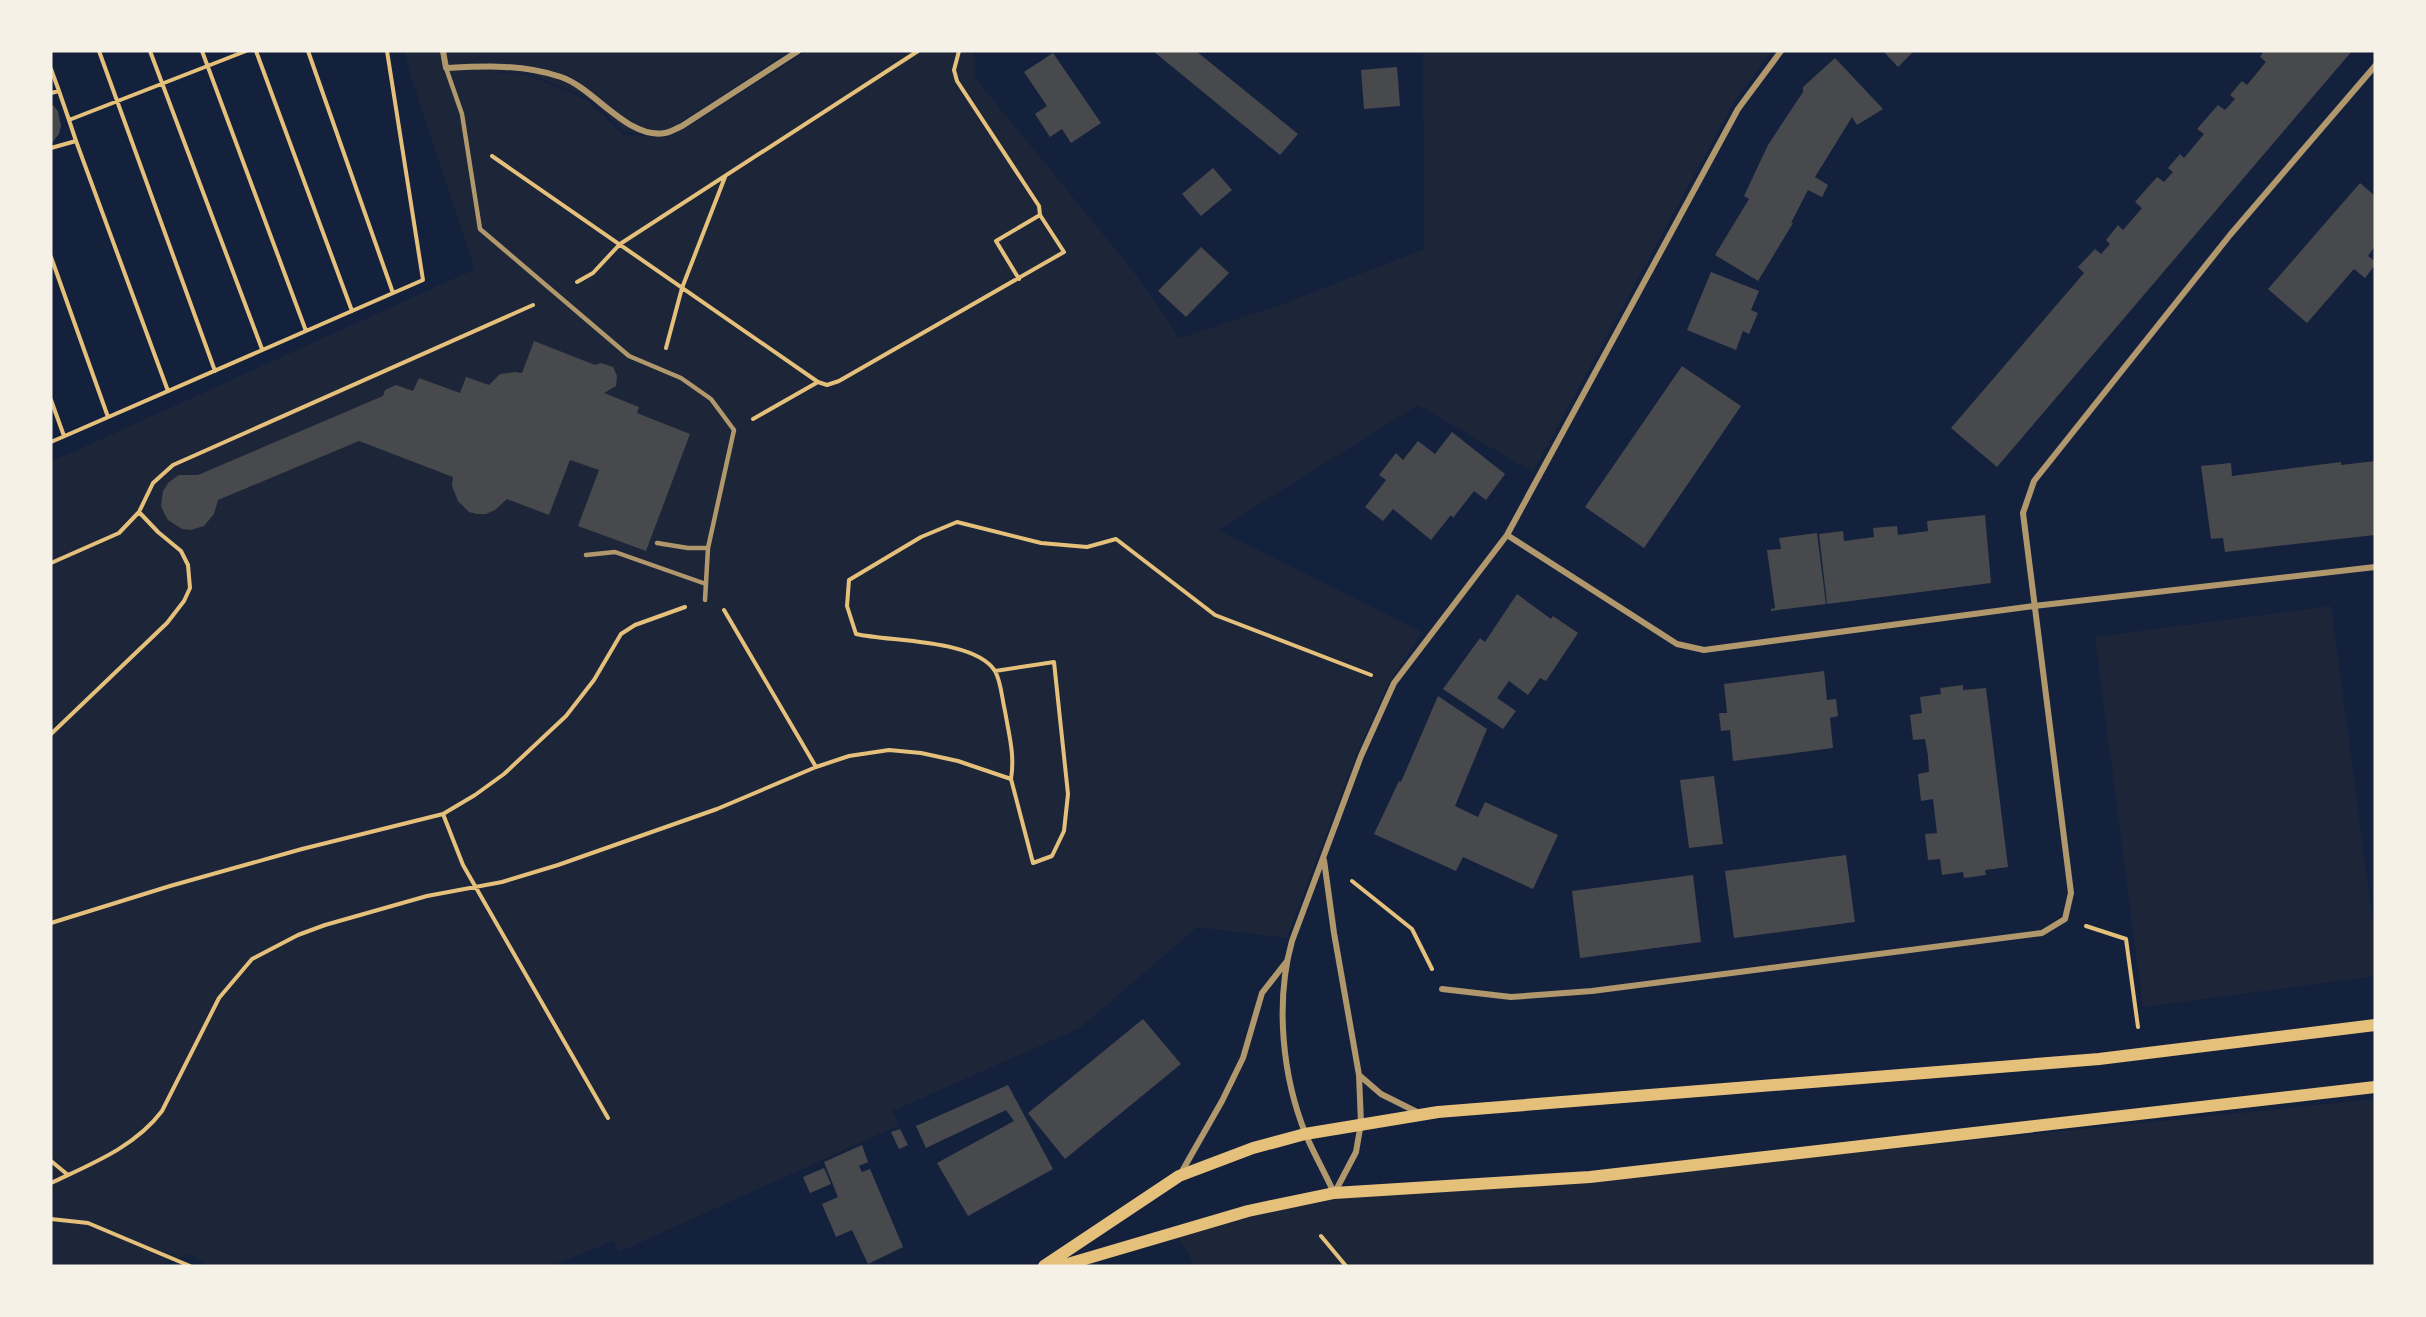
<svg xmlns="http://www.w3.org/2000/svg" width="2426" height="1317" viewBox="0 0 2426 1317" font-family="Lora,serif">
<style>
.green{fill:#1d2539}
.building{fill:#48494c}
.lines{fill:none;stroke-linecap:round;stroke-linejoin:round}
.path{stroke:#e5c07b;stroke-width:4}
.service{stroke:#b1986c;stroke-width:4.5}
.minor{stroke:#b1986c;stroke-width:6}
.secondary{stroke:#e5c07b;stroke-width:12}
</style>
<rect width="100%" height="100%" fill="#14213d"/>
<path class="green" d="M 405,51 L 789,51 L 684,120 L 665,135 L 625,132 L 589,98 L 527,73 L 486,72 L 528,75 L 587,100 L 623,135 L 668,137 L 686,128 L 807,51 L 974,51 L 975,78 L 1133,271 L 1180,338 L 1286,303 L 1424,249 L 1423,51 L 1772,51 L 1734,102 L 1533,472 L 1418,405 L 1218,530 L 1422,632 L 1386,688 L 1357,752 L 1287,938 L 1197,927 L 1080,1028 L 893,1111 L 899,1125 L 619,1252 L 613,1241 L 550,1266 L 208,1266 L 191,1254 L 156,1266 L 51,1264 L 51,462 L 475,269 L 409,70 Z
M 2331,606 L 2375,939 L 2375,976 L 2143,1007 L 2095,637 Z
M 2375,1099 L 2375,1266 L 1195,1266 L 1177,1234 L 1255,1214 L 1337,1197 L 1590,1180 Z"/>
<path class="building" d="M 1153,51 L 1196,51 L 1298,134 L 1280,155 Z
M 1883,51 L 1914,51 L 1898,67 Z
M 2264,51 L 2352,51 L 1997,467 L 1951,428 L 2084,273 L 2078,267 L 2095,249 L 2101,254 L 2110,244 L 2106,240 L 2118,225 L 2123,230 L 2142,208 L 2135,202 L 2157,177 L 2164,182 L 2173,172 L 2168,168 L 2180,154 L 2184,158 L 2204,134 L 2197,129 L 2218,105 L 2225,110 L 2235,99 L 2230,95 L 2242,81 L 2247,85 L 2266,62 L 2260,57 Z
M 1053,53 L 1101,123 L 1071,143 L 1062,129 L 1050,137 L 1035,114 L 1047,106 L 1024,72 Z
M 1835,58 L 1883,109 L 1857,125 L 1852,117 L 1815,177 L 1828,185 L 1822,197 L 1808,190 L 1791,223 L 1793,223 L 1758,281 L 1715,255 L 1749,199 L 1744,196 L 1768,145 L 1803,92 L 1803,87 Z
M 1397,67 L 1400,106 L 1364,109 L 1361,70 Z
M 51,103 L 58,111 L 61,126 L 59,134 L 51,144 Z
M 1213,168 L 1232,190 L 1201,216 L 1182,194 Z
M 2360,183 L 2375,196 L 2375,246 L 2368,256 L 2375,261 L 2375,265 L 2365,278 L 2354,269 L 2307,323 L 2268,289 Z
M 1201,247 L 1229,273 L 1186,317 L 1158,291 Z
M 1711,272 L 1759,291 L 1751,310 L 1758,313 L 1749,334 L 1743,331 L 1736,350 L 1687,330 Z
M 534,341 L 595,365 L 601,363 L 613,367 L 617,376 L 616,386 L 604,393 L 639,407 L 637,413 L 690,434 L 646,551 L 578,526 L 599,470 L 570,460 L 549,515 L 507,499 L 495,510 L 486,514 L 477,514 L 469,512 L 458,501 L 452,486 L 453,477 L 359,441 L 218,500 L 214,514 L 204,526 L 191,530 L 182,529 L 168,520 L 165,515 L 161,506 L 163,491 L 169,482 L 179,475 L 198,475 L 383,396 L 385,390 L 396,385 L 413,391 L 419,378 L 460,393 L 466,377 L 489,385 L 500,374 L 515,372 L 522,373 Z
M 1682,366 L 1741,406 L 1644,548 L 1585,507 Z
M 1452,432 L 1505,474 L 1486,500 L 1474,491 L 1453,518 L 1451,515 L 1431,540 L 1393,509 L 1383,521 L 1365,507 L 1386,480 L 1379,475 L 1396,453 L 1403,460 L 1418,441 L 1435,454 Z
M 2375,461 L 2375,535 L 2225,552 L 2223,538 L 2211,539 L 2201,466 L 2231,463 L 2232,476 L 2341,462 L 2341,465 Z
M 1985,515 L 1991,583 L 1827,604 L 1819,534 L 1843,531 L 1844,541 L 1874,537 L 1873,528 L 1897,526 L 1898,535 L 1928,531 L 1927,521 Z
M 1817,533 L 1826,604 L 1771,611 L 1771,609 L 1775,608 L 1767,550 L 1781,549 L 1779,538 Z
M 1517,594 L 1551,619 L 1553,616 L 1578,633 L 1546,681 L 1540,678 L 1528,695 L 1509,681 L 1497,698 L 1516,711 L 1503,729 L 1443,689 L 1480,638 L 1485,642 Z
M 1824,671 L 1827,700 L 1836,699 L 1838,716 L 1830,718 L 1833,748 L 1733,761 L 1730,730 L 1721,731 L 1719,713 L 1727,713 L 1724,684 Z
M 1963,685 L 1963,690 L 1986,688 L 2008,867 L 1985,870 L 1986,875 L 1964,878 L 1963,872 L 1942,875 L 1940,859 L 1928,860 L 1925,834 L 1937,833 L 1933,799 L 1921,801 L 1918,774 L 1929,772 L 1928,756 L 1925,739 L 1913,740 L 1910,715 L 1922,713 L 1920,697 L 1941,694 L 1940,688 Z
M 1438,696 L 1487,729 L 1455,806 L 1478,817 L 1485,802 L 1558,835 L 1533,889 L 1463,857 L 1456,871 L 1374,834 L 1399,781 L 1401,782 Z
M 1714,776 L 1723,844 L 1689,848 L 1680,780 Z
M 1846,855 L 1855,922 L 1734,938 L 1725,871 Z
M 1693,875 L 1701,942 L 1580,958 L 1572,891 Z
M 1143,1019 L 1181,1064 L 1065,1159 L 1028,1113 Z
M 1008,1085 L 1053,1169 L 968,1216 L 937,1163 L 1014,1121 L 1006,1110 L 926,1148 L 916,1126 Z
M 900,1129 L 908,1145 L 899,1149 L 891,1132 Z
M 862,1145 L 868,1162 L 859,1166 L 862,1172 L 870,1169 L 903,1247 L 868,1264 L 852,1230 L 836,1237 L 822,1204 L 838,1197 L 824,1162 Z
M 824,1168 L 831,1184 L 810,1193 L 803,1177 Z"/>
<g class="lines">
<path class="path" d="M 99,51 L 215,371
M 150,51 L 262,349
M 202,51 L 306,331
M 256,51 L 352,311
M 308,51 L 393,293
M 51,69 L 59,91
M 51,93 L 59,91 L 69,120 L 246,51
M 76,141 L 168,391
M 51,148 L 76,141 L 69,120
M 492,156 L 818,382 L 827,385 L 839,381 L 1064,252 L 1040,215 L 1039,206 L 957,81 L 954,70 L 959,51
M 51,257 L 108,417
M 1019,279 L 996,241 L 1040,215
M 577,282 L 593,273 L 620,244 L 918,51
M 666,348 L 682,288 L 725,177
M 51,400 L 64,436
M 753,419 L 818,382
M 51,442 L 423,280 L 387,51
M 51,563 L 119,533 L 139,512 L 153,483 L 173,465 L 533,305
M 724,610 L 816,767
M 995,671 L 1054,662 L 1068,794 L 1064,831 L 1052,856 L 1033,863 L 1011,779
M 51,734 L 167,623 L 184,601 L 190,588 L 188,565 L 181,551 L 158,532 L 139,512
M 443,814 L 463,865 L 608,1118
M 1352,881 L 1412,929 L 1432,969
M 51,923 L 170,886 L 302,849 L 443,814 L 475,795 L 504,774 L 566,716 L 594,680 L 621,634 L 635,625 L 685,607
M 2086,926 L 2126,939 L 2138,1027
M 51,1161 L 68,1175
M 51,1183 C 91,1164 135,1147 162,1111 L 219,998 L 252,959 L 298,935 L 325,925 L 427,896 L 502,882 L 558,865 L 717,809 L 816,767 L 849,756 L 889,750 L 921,753 L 958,761 L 1011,779 C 1015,755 1009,735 1005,711 C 1002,699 1001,681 995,671 C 975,639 891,642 856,634 L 847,606 L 849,580 L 921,537 L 957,522 L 1041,543 L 1087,547 L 1116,539 L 1215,615 L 1371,675
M 51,1219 L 88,1223 L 190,1266
M 1321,1236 L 1346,1266"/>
<path class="service" d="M 446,68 L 462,114 L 480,229 L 629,356 L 681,378 L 711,399 L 734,430 L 708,548 L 705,600
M 657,543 L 688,548 L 708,548
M 586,555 L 615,552 L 706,584"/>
<path class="minor" d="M 443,51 L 446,68 C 486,66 522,64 561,77 C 594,88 628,140 665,133 C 671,132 677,128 682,126 L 798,51
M 1507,535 L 1677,644 L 1704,650 L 2034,606 L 2375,567
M 1324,860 L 1334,933 L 1359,1075 L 1361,1123 L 1356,1152 L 1335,1192
M 1442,989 L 1511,997 L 1592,991 L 2042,933 L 2065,919 L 2071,893 L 2023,513 L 2034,481 L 2230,235 L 2375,66
M 1359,1075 L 1381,1094 L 1419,1113
M 1181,1173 L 1222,1101 L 1243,1058 L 1262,993 L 1287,961
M 1334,1193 C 1325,1173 1314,1154 1306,1135 C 1282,1076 1275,1002 1292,941 L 1361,756 L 1394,683 L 1507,535 L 1738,109 L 1781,51"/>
<path class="secondary" d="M 1044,1266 L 1179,1176 L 1253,1148 L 1305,1134 L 1438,1112 L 2099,1059 L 2375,1025
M 1061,1266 L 1248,1211 L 1334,1193 L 1590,1177 L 2375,1087"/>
</g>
<rect width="2426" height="1317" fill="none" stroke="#f6f1e7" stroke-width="105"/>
</svg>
